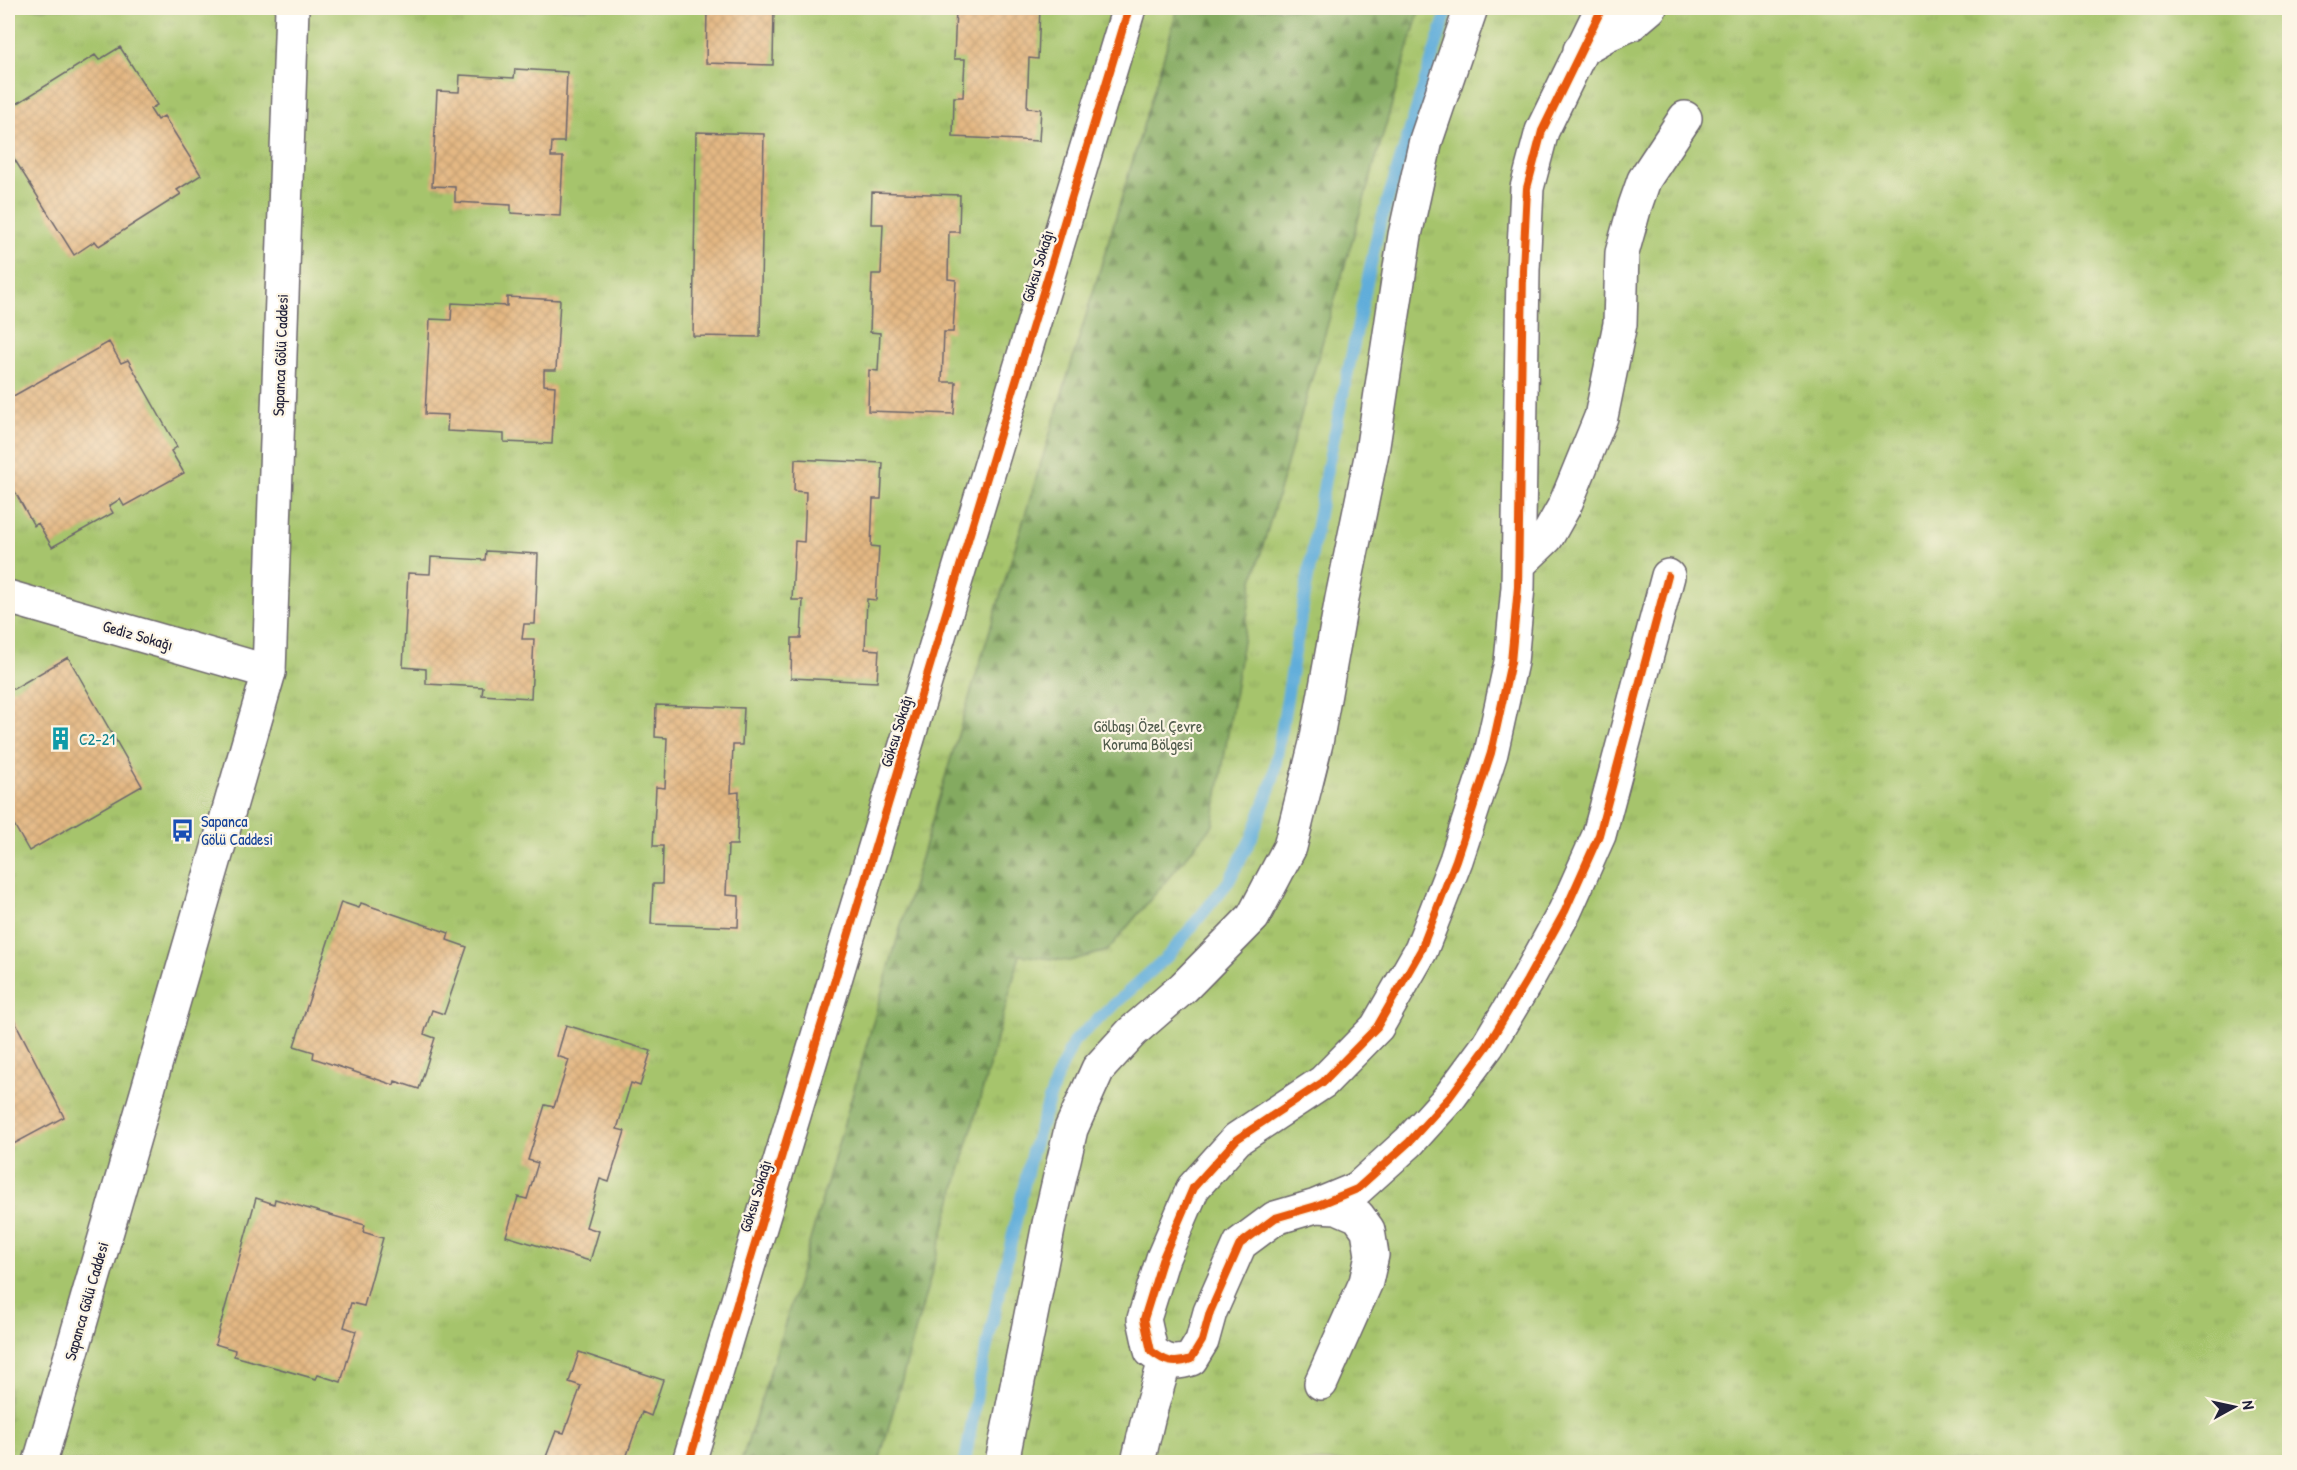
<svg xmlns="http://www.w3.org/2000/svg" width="2297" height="1470" viewBox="0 0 2297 1470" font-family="'Patrick Hand',sans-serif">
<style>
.grass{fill:url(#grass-tufts);stroke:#647354;stroke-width:1.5}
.forest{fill:url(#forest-firs);stroke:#53664e;stroke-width:1.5}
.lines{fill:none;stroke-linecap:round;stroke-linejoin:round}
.stream{stroke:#61adda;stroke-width:12}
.building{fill:url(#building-cross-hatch)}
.minor-casing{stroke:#6c666c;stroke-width:36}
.tertiary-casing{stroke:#6c666c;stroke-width:36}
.minor{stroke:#fff;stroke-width:33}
.tertiary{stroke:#fff;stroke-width:33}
.cycleway-casing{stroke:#fcf5e5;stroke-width:11}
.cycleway{stroke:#e8590c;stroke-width:8}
.labels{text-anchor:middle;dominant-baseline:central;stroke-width:4.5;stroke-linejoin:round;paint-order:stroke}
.street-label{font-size:16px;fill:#22223b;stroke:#fcf5e5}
.park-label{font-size:16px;fill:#505b4c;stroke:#fcf5e5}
.culture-label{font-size:16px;fill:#0d838f;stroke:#fcf5e5;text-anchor:start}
.transit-label{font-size:16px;fill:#164399;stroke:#fcf5e5;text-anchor:start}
</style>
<defs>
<pattern id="grass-tufts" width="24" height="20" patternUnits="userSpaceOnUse" patternTransform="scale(1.5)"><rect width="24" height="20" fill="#a6c46c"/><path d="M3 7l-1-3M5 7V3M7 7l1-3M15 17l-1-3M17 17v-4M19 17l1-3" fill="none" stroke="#8fa85e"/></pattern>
<pattern id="forest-firs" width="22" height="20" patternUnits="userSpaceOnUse" patternTransform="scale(1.5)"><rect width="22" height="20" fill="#84aa60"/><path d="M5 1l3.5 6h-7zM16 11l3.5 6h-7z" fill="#6c8a50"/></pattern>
<pattern id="building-cross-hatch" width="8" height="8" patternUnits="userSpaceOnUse" patternTransform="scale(1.5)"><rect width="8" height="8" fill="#e4b883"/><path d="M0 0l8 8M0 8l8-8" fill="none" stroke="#c39e72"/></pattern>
</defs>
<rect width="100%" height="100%" fill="#fcf5e5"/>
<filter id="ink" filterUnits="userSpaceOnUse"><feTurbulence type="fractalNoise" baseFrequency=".0167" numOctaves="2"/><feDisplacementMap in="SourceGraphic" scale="12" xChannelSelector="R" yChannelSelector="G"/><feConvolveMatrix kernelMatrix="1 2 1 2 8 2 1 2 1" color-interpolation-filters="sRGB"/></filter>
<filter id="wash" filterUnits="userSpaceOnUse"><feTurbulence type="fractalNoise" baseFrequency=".008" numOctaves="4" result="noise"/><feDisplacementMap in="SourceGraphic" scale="24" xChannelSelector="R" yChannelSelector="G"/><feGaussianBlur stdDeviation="1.35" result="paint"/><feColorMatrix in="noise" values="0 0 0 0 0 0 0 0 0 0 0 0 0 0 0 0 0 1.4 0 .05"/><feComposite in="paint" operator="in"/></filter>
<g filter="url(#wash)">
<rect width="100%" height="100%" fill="#f5e3c8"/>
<path class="grass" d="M 8,8 L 2289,8 L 2289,1462 L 8,1462 Z"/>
<path class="forest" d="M 1178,8 L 1420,8 L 1253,580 L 1213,825 L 1107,951 L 1069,961 L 1020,955 L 879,1462 L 741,1462 C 809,1257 864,1048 926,841 C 1009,563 1097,286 1178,8 Z"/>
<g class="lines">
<path class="stream" d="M 965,1462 L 980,1376 L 1032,1151 L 1057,1077 L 1074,1041 L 1169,955 L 1229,881 L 1252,837 L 1273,779 L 1325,479 L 1378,231 L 1448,8"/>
</g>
<g id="blocks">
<path class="building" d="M 707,8 L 774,8 L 773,65 L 706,63 Z
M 956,8 L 1040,8 L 1038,59 L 1029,58 L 1027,108 L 1041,109 L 1039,141 L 953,137 L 954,97 L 963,97 L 965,59 L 954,59 Z
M 120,47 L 157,105 L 150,109 L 157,120 L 164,116 L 201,175 L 177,190 L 181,194 L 99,246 L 95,241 L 74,255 L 8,149 L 8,119 L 15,115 L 10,108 L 95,55 L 99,60 Z
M 515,69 L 567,72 L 564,142 L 552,142 L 551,157 L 563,157 L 560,216 L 511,213 L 511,205 L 455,202 L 455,187 L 432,186 L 437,91 L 459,92 L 460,75 L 514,78 Z
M 696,132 L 764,134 L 760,337 L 693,336 Z
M 872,192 L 960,195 L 959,232 L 949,232 L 948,279 L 956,280 L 953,332 L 944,332 L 942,382 L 956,382 L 954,414 L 868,411 L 869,370 L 878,371 L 880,333 L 870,332 L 872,274 L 881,274 L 883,224 L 871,224 Z
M 507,297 L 560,300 L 556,370 L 544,370 L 544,385 L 555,386 L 552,444 L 504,442 L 504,434 L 447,431 L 448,415 L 425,414 L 430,319 L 451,320 L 452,303 L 507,306 Z
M 109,342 L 121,363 L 128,360 L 177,447 L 171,451 L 184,473 L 124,506 L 120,499 L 109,506 L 113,513 L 52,547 L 38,523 L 34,526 L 8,479 L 8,399 Z
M 795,459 L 883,463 L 881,499 L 873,499 L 871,546 L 879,547 L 876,600 L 867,599 L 865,649 L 879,650 L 877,682 L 791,678 L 792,638 L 801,638 L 803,600 L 792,600 L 795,541 L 804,542 L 806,492 L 794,491 Z
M 486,551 L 538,554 L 535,624 L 524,624 L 522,639 L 534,639 L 531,698 L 482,695 L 483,687 L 426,684 L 426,669 L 403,667 L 408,573 L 430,574 L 431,557 L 485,560 Z
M 68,657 L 142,786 L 29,851 L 8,814 L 8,692 Z
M 656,705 L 744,708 L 742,745 L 733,745 L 731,793 L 739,792 L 737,845 L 728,845 L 726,895 L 739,896 L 738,927 L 651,924 L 653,884 L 662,884 L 663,846 L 653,846 L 656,787 L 665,788 L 667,738 L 655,737 Z
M 341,902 L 359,908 L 361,903 L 449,933 L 447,940 L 467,947 L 444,1014 L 432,1010 L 424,1034 L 435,1038 L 419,1089 L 395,1081 L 394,1085 L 313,1058 L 314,1052 L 294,1046 Z
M 8,1008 L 64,1117 L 8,1147 Z
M 566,1025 L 651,1051 L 640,1086 L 631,1083 L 617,1129 L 625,1131 L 609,1182 L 600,1179 L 586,1227 L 599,1231 L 590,1261 L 506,1236 L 518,1197 L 527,1199 L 538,1163 L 528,1160 L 545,1105 L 554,1107 L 569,1060 L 557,1056 Z
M 256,1198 L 274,1204 L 275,1199 L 365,1225 L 363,1232 L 383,1238 L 364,1306 L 351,1303 L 344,1327 L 356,1331 L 341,1382 L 318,1375 L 316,1379 L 234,1356 L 235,1350 L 215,1344 Z
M 579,1352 L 663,1380 L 651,1416 L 642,1412 L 626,1458 L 635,1460 L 634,1462 L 544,1462 L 556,1431 L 564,1433 L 581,1386 L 569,1382 Z"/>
</g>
</g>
<g filter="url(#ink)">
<use href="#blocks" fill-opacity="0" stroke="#6c666c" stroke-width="1.5"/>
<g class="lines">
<defs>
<path id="minor" d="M 1602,8 L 1542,131 L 1527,188 L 1523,270 L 1518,587 L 1511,662 L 1491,753 L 1456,860 L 1421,950 L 1377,1027 L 1323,1082 L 1237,1139 L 1193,1188 L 1163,1258 L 1144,1319 L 1151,1351 C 1165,1362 1174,1365 1191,1359 L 1202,1341 L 1210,1312 L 1240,1244 L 1275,1218 L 1316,1206 L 1357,1189 L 1409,1142 L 1449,1098 L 1488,1045 L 1527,980 L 1565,911 L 1599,835 L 1668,576
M 1580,50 L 1608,34 L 1631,24 L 1650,8
M 1519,564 L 1547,537 L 1565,505 L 1601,417 L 1620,324 L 1622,253 L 1635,206 L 1644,180 L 1685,118
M 8,597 L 269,672
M 1316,1206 L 1337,1207 L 1358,1216 L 1368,1230 L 1372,1255 L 1366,1282 L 1321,1383
M 689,1462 L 1129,8
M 1002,1462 L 1049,1224 L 1071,1129 L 1098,1069 L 1132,1032 L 1184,987 L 1253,917 L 1290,847 L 1316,743 L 1342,598 L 1372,452 L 1405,235 L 1426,140 L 1471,8
M 1138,1462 L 1149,1415 L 1165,1361"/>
<path id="tertiary" d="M 40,1462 L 269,672 L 292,8"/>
</defs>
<use href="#minor" class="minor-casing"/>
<use href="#tertiary" class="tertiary-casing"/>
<use href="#minor" class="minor"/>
<use href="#tertiary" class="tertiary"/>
<defs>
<path id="cycleway" d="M 1602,8 L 1542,131 L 1527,188 L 1523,270 L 1518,587 L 1511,662 L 1491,753 L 1456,860 L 1421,950 L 1377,1027 L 1323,1082 L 1237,1139 L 1193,1188 L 1163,1258 L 1144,1319 L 1151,1351 C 1165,1362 1174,1365 1191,1359 L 1202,1341 L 1210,1312 L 1240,1244 L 1275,1218 L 1316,1206 L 1357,1189 L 1409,1142 L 1449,1098 L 1488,1045 L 1527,980 L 1565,911 L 1599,835 L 1668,576
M 689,1462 L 1129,8"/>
</defs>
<use href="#cycleway" class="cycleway-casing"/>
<use href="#cycleway" class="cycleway"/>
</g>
</g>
<defs>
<symbol id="building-bare" viewBox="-9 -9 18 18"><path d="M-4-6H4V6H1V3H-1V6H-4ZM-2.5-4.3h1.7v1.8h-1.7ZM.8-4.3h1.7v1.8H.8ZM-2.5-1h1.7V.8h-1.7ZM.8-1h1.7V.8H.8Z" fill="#0f9aa8" stroke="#fcf5e5" stroke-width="2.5" paint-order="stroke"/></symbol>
<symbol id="bus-bare" viewBox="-9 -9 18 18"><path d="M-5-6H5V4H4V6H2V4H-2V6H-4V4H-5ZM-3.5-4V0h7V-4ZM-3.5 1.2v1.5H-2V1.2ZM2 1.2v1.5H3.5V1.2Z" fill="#1a4fb4" stroke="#fcf5e5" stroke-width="2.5" paint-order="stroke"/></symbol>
</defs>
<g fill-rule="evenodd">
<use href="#building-bare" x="44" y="722" width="33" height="33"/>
<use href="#bus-bare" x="166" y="814" width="33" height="33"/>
</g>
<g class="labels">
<g class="street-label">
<text transform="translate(1037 266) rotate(-73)">Göksu Sokağı</text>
<text transform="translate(280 355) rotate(-88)">Sapanca Gölü Caddesi</text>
<text transform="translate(138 635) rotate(16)">Gediz Sokağı</text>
<text transform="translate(896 731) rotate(-73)">Göksu Sokağı</text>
<text transform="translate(755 1196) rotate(-73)">Göksu Sokağı</text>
<text transform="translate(86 1301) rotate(-74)">Sapanca Gölü Caddesi</text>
</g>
<g class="park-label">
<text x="1148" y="726">Gölbaşı Özel Çevre<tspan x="1148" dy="18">Koruma Bölgesi</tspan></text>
</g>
<g class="culture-label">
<text x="79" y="739">C2-21</text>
</g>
<g class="transit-label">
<text x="201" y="821">Sapanca<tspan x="201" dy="18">Gölü Caddesi</tspan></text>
</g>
</g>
<rect width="2297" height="1470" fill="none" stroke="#fcf5e5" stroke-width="30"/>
<g transform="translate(2234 1407) rotate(82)" stroke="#fcf5e5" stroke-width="4.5" paint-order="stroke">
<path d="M0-4.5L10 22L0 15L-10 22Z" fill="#22223b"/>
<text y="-9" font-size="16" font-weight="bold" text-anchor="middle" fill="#22223b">N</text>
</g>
</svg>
